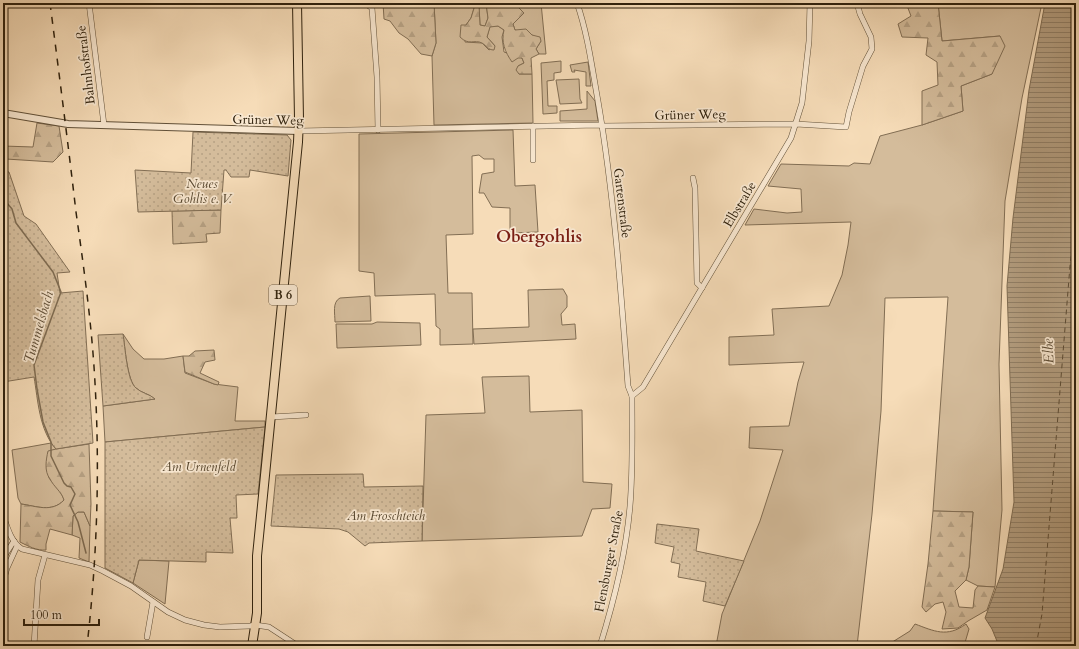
<svg xmlns="http://www.w3.org/2000/svg" width="1079" height="649" viewBox="0 0 1079 649" font-family="Cardo,serif">
<defs>
<pattern id="forest-firs" width="22" height="20" patternUnits="userSpaceOnUse"><rect width="22" height="20" fill="#d4bc9b"/><path d="M5 1l3.5 6h-7zM16 11l3.5 6h-7z" fill="#b6a184"/></pattern>
<pattern id="garden-dots" width="8" height="8" patternUnits="userSpaceOnUse"><rect width="8" height="8" fill="#d4bc9b"/><path d="M2 2h.1M6 6h.1" fill="none" stroke="#b6a184" stroke-width="1.8" stroke-linecap="round"/></pattern>
<pattern id="water-rules" width="6" height="5" patternUnits="userSpaceOnUse"><rect width="6" height="5" fill="#b29c7e"/><path d="M0 2.5h6" fill="none" stroke="#917f66"/></pattern>
</defs>
<rect width="100%" height="100%" fill="#f6dcb8"/>
<filter id="stains"><feTurbulence type="fractalNoise" baseFrequency=".005" numOctaves="4"/><feColorMatrix values="0 0 0 0 .2 0 0 0 0 .09 0 0 0 0 .02 0 0 0 .5 -.17"/></filter>
<radialGradient id="worn" r=".72"><stop offset=".6" stop-color="#630" stop-opacity="0"/><stop offset="1" stop-color="#630" stop-opacity=".3"/></radialGradient>
<g fill="#d4bc9b" stroke="#826e54">
<path d="M434,3H486L488,18L485,26L480,25L479,6L475,5L471,18L466,25L465,42L482,43L489,50L495,46L487,37L490,26H498L504,30L502,37L504,52L522,58L524,63L518,66L519,74H532L533,123L434,125L432,56L436,43Z"/>
<path d="M517,3H541L546,54H539L536,49L541,41L532,35L515,30L513,24L524,13L517,6Z"/>
<path d="M938,3H1042L1022,98L1005,201L999,364L1002,510L995,587L978,586L966,580L969,567L973,512L933,511L948,297L885,298L881,411L872,514L857,646H716L722,614L760,521L783,450L749,448L750,427L789,426L798,382L804,362L729,365V337L774,335L772,309L829,306L842,275L848,245L851,222L745,225L754,209L787,213L802,212L801,189L768,186L781,164L849,166L854,163L870,164L880,136L922,125L963,111L961,86L992,74L1000,36L942,41Z"/>
<path d="M561,61V72L554,73V80L547,81L548,106H557V113L543,114L541,63Z"/>
<path d="M588,62L591,86H586V72L574,70L575,72H572L570,65Z"/>
<path d="M579,79L580,99L582,103L560,104L556,80Z"/>
<path d="M587,91L595,101L598,121H560V111L587,109Z"/>
<path d="M513,130L515,186L535,185L538,232L510,233V208L492,207L484,193H479L482,174L494,172V159H484L479,155L472,156L473,234L446,235L448,293H472L473,344L440,345V329L436,326L435,294L375,296L374,273L359,271V134Z"/>
<path d="M563,289L567,296V307L561,314L562,325L575,324L576,339L474,344L473,329L529,327L528,290Z"/>
<path d="M370,296L371,321L335,322C335,314 332,302 340,298Z"/>
<path d="M377,322L420,323L421,345L337,348L336,324H372Z"/>
<path d="M123,334L133,349L144,359H164L183,356L185,373L214,384L238,387L235,421H265V427L105,442L103,406L155,399C150,394 141,393 136,388C127,381 125,346 123,334Z"/>
<path d="M529,376L530,412L582,410L583,482L612,484L610,508L592,509L582,536L422,541L426,415L485,413L482,377Z"/>
<path d="M51,443L56,449L48,452L49,478L62,494L64,500C52,513 36,506 21,504L18,498L12,450Z"/>
<path d="M78,512H84L90,526L89,562L79,558L80,538L72,535L73,516Z"/>
<path d="M139,560L169,561L165,604L133,583Z"/>
<path d="M915,624C934,631 947,638 966,624L969,629L964,646H886L910,631Z"/>
<path d="M551,643V646H504V644Z"/>
</g>
<g fill="url(#forest-firs)" stroke="#826e54">
<path d="M383,3H434L436,43L432,56L421,54L408,39L399,33L390,21L384,19Z"/>
<path d="M486,3H517V6L524,13L513,24L515,30L526,29L532,35L540,37L541,41L536,49L539,54L531,58L532,74H519L516,70L518,66L524,63L522,58H518L512,62C505,52 501,42 504,30L498,26L490,27L487,37L495,46L494,50C488,50 487,46 482,43C474,39 469,46 460,37L461,25H466L471,18L475,5H479L480,25L485,26L488,18Z"/>
<path d="M906,3H938L942,41L1000,36L1005,46L992,74L961,86L963,111L922,125V91L938,85L937,62L926,55L928,38L902,37L898,24L911,16Z"/>
<path d="M37,123L59,126L63,152L53,162L6,159L3,166V146L33,147Z"/>
<path d="M221,210L220,233L206,234L207,242L173,244L172,211Z"/>
<path d="M214,350L215,360L205,362L200,373L219,382L218,385L214,384L185,372L183,356H189L195,351Z"/>
<path d="M89,444L91,504L90,526L84,512H78L73,516L72,535L50,529L46,544V550C37,551 28,546 20,542L21,504C36,506 52,513 64,500C61,491 54,487 50,479C44,471 46,460 48,451L56,449Z"/>
<path d="M933,511L973,512L969,567L966,580L955,591L959,607L973,608L975,590L978,586L995,587L987,610L968,621L958,628L942,629L946,612L943,602L935,604L926,612L922,607L928,564Z"/>
</g>
<g fill="url(#garden-dots)" stroke="#826e54">
<path d="M193,132L287,135L291,140L288,176L250,170L249,177H231L226,170H224L221,210L138,212L135,170L191,173Z"/>
<path d="M3,171L9,172L24,216L36,224L70,272L57,273L60,293L83,291L93,443L56,449C39,430 38,400 34,377L3,382Z"/>
<path d="M123,334C125,346 127,381 136,388C141,393 150,394 155,399L103,406L98,335Z"/>
<path d="M265,427L258,494L236,495L237,518H230L233,553L206,552V562L139,560L133,583L105,568V442Z"/>
<path d="M363,474L364,487L423,486L422,541L369,543L365,546L348,532L339,529L271,526L276,475Z"/>
<path d="M657,524L699,529L696,551L744,561L725,606L703,601L706,582L678,577L680,564L671,562L674,547L655,543Z"/>
</g>
<path fill="url(#water-rules)" stroke="#7e6b51" d="M1045,3H1076V646H999L992,629L985,618L1003,569L1014,502L1007,286L1013,218L1029,90Z"/>
<g fill="none" stroke-linecap="round" stroke-linejoin="round">
<path stroke="#7e6b51" stroke-width="1.5" d="M3,181L7,194V203L12,209L16,223L53,272L61,292L34,365L37,389L43,422L51,442V456L64,483L67,486L71,487L75,494L70,505L78,522L86,553"/>
<path stroke="#5d4c35" stroke-width="1" stroke-dasharray="5 4" stroke-linecap="butt" d="M1036,646L1042,614L1070,266L1076,220"/>
<defs>
<g id="minor">
<path d="M89,3L104,125"/>
<path d="M365,3L372,8L377,77L378,130"/>
<path d="M577,3C588,35 592,68 598,101C614,195 621,290 628,386L632,396C632,433 633,470 630,506C626,554 614,601 600,646"/>
<path d="M533,126V160"/>
<path d="M299,131L599,125L602,126L796,124L846,127L849,112L863,66L872,49L871,37L860,14L857,3"/>
<path d="M693,178L695,188L697,283L702,288"/>
<path d="M632,396L643,387L791,138L802,103L809,41L810,3"/>
<path d="M271,417L306,415"/>
<path d="M3,515C7,527 11,542 22,549L90,565L103,571L131,586L168,612L185,620L204,625L220,627L250,626L255,625L269,627L298,646"/>
<path d="M3,558L14,541"/>
<path d="M3,582L7,568L17,546"/>
<path d="M147,637L153,602"/>
<path d="M34,646L38,580L45,555"/>
</g>
<path id="tertiary" d="M3,113L68,124L299,131"/>
<path id="primary" d="M252,646L257,613V556L298,142L299,119L297,3"/>
</defs>
<use href="#minor" stroke="#615038" stroke-width="6"/>
<use href="#tertiary" stroke="#615038" stroke-width="8"/>
<use href="#primary" stroke="#2f210d" stroke-width="10"/>
<use href="#minor" stroke="#f9e8d1" stroke-width="5"/>
<use href="#tertiary" stroke="#f9e8d1" stroke-width="6"/>
<use href="#primary" stroke="#f6dcb8" stroke-width="8"/>
<path stroke="#2f210d" stroke-width="1.5" stroke-dasharray="7 7" stroke-linecap="butt" d="M50,3C59,73 68,143 76,212C84,269 92,326 95,383C100,471 97,559 87,646"/>
</g>
<g text-anchor="middle" stroke-width="3.5" stroke-linejoin="round" paint-order="stroke">
<rect fill="#f9e8d1" stroke="#6c5d48" stroke-width="1" x="269" y="285" width="28" height="20" rx="3"/>
<g font-size="12" font-weight="bold" fill="#2f210d">
<text x="283" y="299">B 6</text>
</g>
<g font-size="13" fill="#2f210d" stroke="#f9e8d1">
<text transform="translate(85 65) rotate(-97)" y="5">Bahnhofstraße</text>
<text transform="translate(690 114) rotate(-1)" y="5">Grüner Weg</text>
<text transform="translate(268 119) rotate(1)" y="5">Grüner Weg</text>
<text transform="translate(623 203) rotate(83)" y="5">Gartenstraße</text>
<text transform="translate(739 204) rotate(-59)" y="5">Elbstraße</text>
<text transform="translate(608 561) rotate(-79)" y="5">Flensburger Straße</text>
</g>
<g font-size="13" font-style="italic" fill="#584830" stroke="#f9e8d1">
<text x="202" y="188">Neues<tspan x="202" dy="15">Gohlis e. V.</tspan></text>
<text x="199" y="471">Am Urnenfeld</text>
<text x="386" y="520">Am Froschteich</text>
</g>
<g font-size="14" font-style="italic" fill="#5d4c35" stroke="#f9e8d1">
<text transform="translate(38 327) rotate(-74)" y="5">Tummelsbach</text>
<text transform="translate(1048 351) rotate(-92)" y="5">Elbe</text>
</g>
<g font-size="17" font-weight="bold" fill="#7a1f14" stroke="#f9e8d1">
<text x="539" y="242">Obergohlis</text>
</g>
</g>
<rect width="1079" height="649" fill="none" stroke="#f6dcb8" stroke-width="16"/>
<rect x="4" y="4" width="1071" height="641" fill="none" stroke="#2f210d" stroke-width="2"/>
<rect x="8" y="8" width="1063" height="633" fill="none" stroke="#2f210d"/>
<path d="M24 619v6h75v-6" fill="none" stroke="#2f210d" stroke-width="2"/>
<text x="30" y="619" font-size="12" fill="#2f210d" stroke="#f9e8d1" stroke-width="3" paint-order="stroke">100 m</text>
<rect width="100%" height="100%" filter="url(#stains)"/>
<rect width="100%" height="100%" fill="url(#worn)"/>
</svg>
